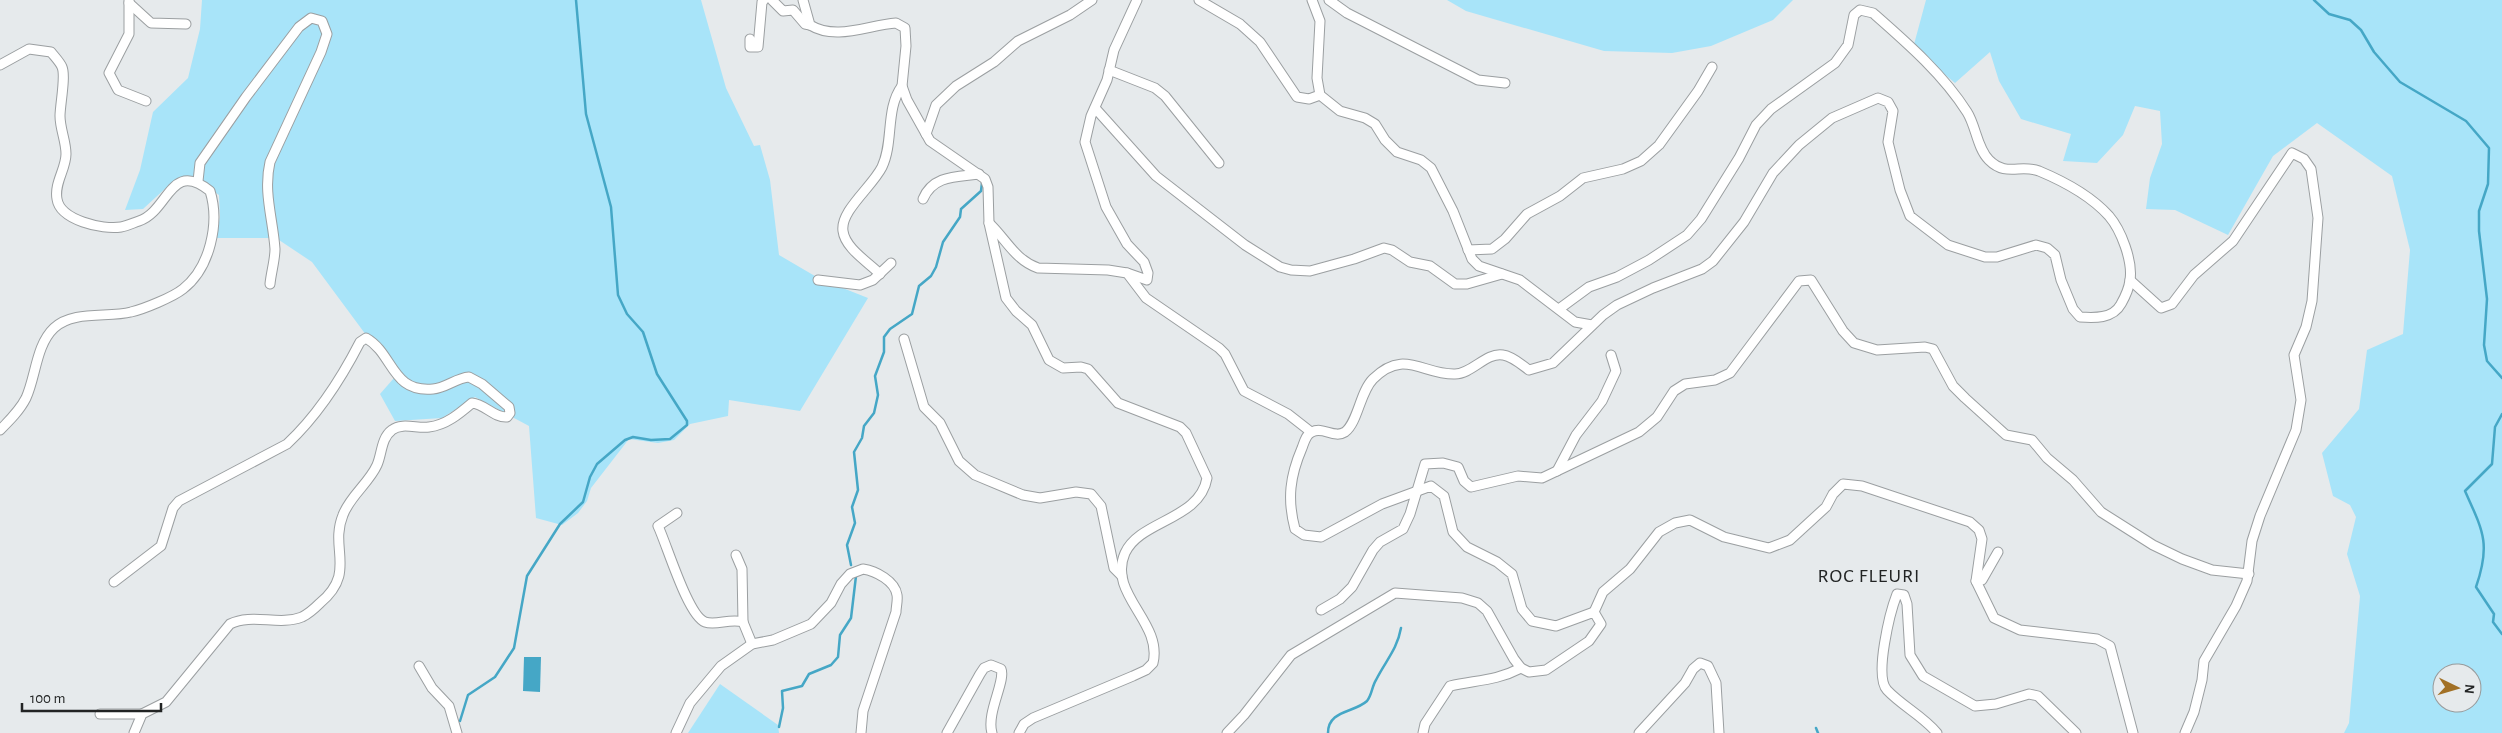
<svg xmlns="http://www.w3.org/2000/svg" width="2502" height="733" viewBox="0 0 2502 733" font-family="'Alegreya Sans',sans-serif">
<rect width="100%" height="100%" fill="#e6eaec"/>
<g fill="#a8e4f9" fill-rule="evenodd">
<path d="M202,0H701L726,88L754,146L760,145L770,180L779,255L820,279L868,298L800,411L729,400L728,416L690,424L674,440L658,443L629,439L591,488L587,501L578,513L562,525L536,518L529,426L475,397L442,418L395,421L380,394L394,378L369,339L312,262L276,238H216L220,217L219,195L198,181L168,186L143,209L125,210L140,170L153,112L188,78L200,29Z"/>
<path d="M1447,0H1793L1773,20L1711,46L1672,53L1604,51L1466,11Z"/>
<path d="M1926,0H2502V733H2344L2349,723L2360,596L2347,554L2356,517L2350,505L2333,496L2322,453L2359,409L2367,350L2403,334L2410,250L2392,176L2317,123L2273,156L2228,235L2175,210L2146,209L2150,178L2162,144L2160,111L2135,106L2123,135L2097,163L2063,161L2071,134L2021,119L1999,81L1990,52L1955,83L1913,48ZM2442,673H2472V703H2442Z"/>
<path d="M720,684L778,725L779,733H688Z"/>
</g>
<path fill="#45a7c6" d="M524,657H541L540,692L523,691Z"/>
<g fill="none" stroke-linecap="round" stroke-linejoin="round">
<g stroke="#45a7c6" stroke-width="2.5">
<path d="M2314,0L2329,14L2350,20L2361,30L2374,52L2400,82L2466,121L2489,148L2488,184L2479,211V231L2487,299L2484,345L2487,361L2502,378"/>
<path d="M2502,414L2495,427L2492,464L2465,491C2483,531 2491,544 2476,587L2494,614L2493,622L2502,634"/>
<path d="M851,565L847,545L855,523L852,507L858,490L854,452L862,438L864,426L874,413L878,395L875,376L884,352V337L890,329L912,314L919,286L931,276L936,267L943,242L960,217L961,209L981,191L982,183"/>
<path d="M460,721L468,695L495,677L514,648L527,576L560,524L583,502L590,477L597,464L625,440L633,437L651,440L670,439L687,425V421L657,374L643,332L627,314L618,295L611,207L586,114L576,0"/>
<path d="M779,727L783,708L782,691L802,686L809,674L831,665L838,657L840,635L851,618L856,576"/>
<path d="M1816,728L1818,733"/>
<path d="M1328,733C1328,710 1354,713 1367,701C1372,695 1372,686 1376,680C1386,660 1397,650 1401,628"/>
</g>
<defs>
<g id="street">
<path d="M129,0V34L109,73L118,90L146,101"/>
<path d="M772,0L783,11L793,10L805,24L810,25"/>
<path d="M803,0L810,25C836,41 868,25 896,23L905,28L906,46L902,86L907,100L930,141L985,179L988,187L989,223L1006,298L1016,311L1032,325L1049,360L1063,368L1081,367L1088,369L1118,403L1180,427L1186,433L1207,478C1200,520 1140,520 1125,553C1107,594 1163,622 1153,663L1146,670L1133,676L1033,718L1024,724L1019,733"/>
<path d="M1199,0L1240,24L1260,42L1297,97L1309,99L1320,95"/>
<path d="M1312,0L1320,21L1317,78L1320,95L1340,111L1365,118L1375,124L1385,140L1397,152L1421,160L1431,168L1453,211L1472,259L1479,266L1520,280L1575,322L1592,325"/>
<path d="M1329,0L1347,13L1478,80L1505,83"/>
<path d="M129,3L151,23L186,24"/>
<path d="M750,39V47H758L762,2L764,0"/>
<path d="M0,65L29,49L51,52C54,56 60,62 62,67C66,76 60,105 60,116C60,129 66,141 66,154C66,169 54,183 57,199C60,220 102,230 121,227C127,226 133,223 139,221C169,211 170,159 210,191C220,223 210,268 183,289C173,297 144,309 131,312C108,318 73,310 54,328C36,345 36,376 26,398C20,410 10,420 0,430"/>
<path d="M1109,70L1155,88L1165,96L1219,163"/>
<path d="M1095,108L1156,176L1245,245L1280,267L1291,270L1310,271L1354,259L1384,248L1392,250L1410,262L1430,266L1455,284H1467L1502,274"/>
<path d="M926,134L936,105L956,86L994,62L1018,41L1070,15L1092,0"/>
<path d="M198,181L200,163L246,97L299,27L311,18L322,21L327,34L321,52L270,162C263,192 273,219 275,249C275,260 271,273 270,284"/>
<path d="M923,199C933,175 957,177 979,174"/>
<path d="M989,223C1006,239 1015,260 1038,268L1108,270L1127,273L1146,298L1219,348L1225,354L1244,391L1288,414L1311,432"/>
<path d="M1468,250L1492,249L1505,239L1527,214L1560,196L1583,178L1623,169L1641,161L1659,145L1698,91L1712,67"/>
<path d="M1127,273L1147,280L1148,273L1144,262L1127,244L1106,207L1085,142L1091,116L1107,80L1114,50L1137,0"/>
<path d="M880,274C868,262 845,248 843,231C840,211 872,187 882,167C894,142 885,109 902,86"/>
<path d="M818,280L860,285L873,280L891,263"/>
<path d="M2130,280L2161,308L2172,304L2194,275L2233,241L2292,153L2304,159L2311,169L2318,218L2312,301L2306,327L2294,355L2301,400L2296,430L2260,516L2252,541L2247,581L2236,606L2204,661L2202,680L2194,712L2185,733"/>
<path d="M904,339L924,407L940,423L959,461L975,475L1023,495L1040,498L1076,492L1091,494L1101,506L1114,568L1122,576"/>
<path d="M1557,471L1576,435L1602,401L1616,371L1611,355"/>
<path d="M677,513L658,526C667,545 688,616 705,622C716,626 730,618 743,622L752,644"/>
<path d="M736,555L742,569L743,622"/>
<path d="M1976,581L1982,580L1998,552"/>
<path d="M114,582L161,546L173,508L179,501L287,444C317,416 341,379 360,342L366,338C394,354 391,393 433,389C446,388 456,378 469,377L482,384L509,407L510,413L507,417C494,418 485,404 472,403C459,414 446,425 429,427C418,429 402,422 392,430C381,438 382,454 377,465C369,483 350,496 343,515C329,549 357,572 320,603C315,608 308,614 302,617C279,626 252,613 230,624L166,702L142,714L134,733"/>
<path d="M1321,610L1340,599L1352,587L1373,550L1380,542L1403,529L1410,514L1425,464L1443,463L1458,467L1464,481L1471,487L1518,476L1542,478L1639,432L1657,417L1674,391L1685,384L1715,380L1730,373L1799,281L1811,280L1843,331L1854,343L1877,350L1925,347L1933,349L1953,386L1965,398L2006,435L2032,440L2047,458L2073,480L2101,512L2153,545L2182,559L2212,570L2249,574"/>
<path d="M1594,612L1603,592L1630,569L1659,532L1675,523L1690,520L1724,537L1769,548L1790,540L1826,507L1833,494L1843,484L1862,486L1970,522L1979,530L1982,539L1976,581L1994,618L2020,630L2097,639L2110,646L2133,733"/>
<path d="M419,666L432,688L449,706L457,733"/>
<path d="M100,714H142"/>
<path d="M676,733L690,703L721,666L752,644L773,640L811,624L831,603L841,584L850,574L863,569C876,571 895,581 897,595C898,600 896,607 896,612L863,711L861,733"/>
<path d="M947,733L980,674L984,668L991,665L1001,669C1006,681 986,713 992,733"/>
<path d="M1227,733L1244,715L1291,655L1395,593L1462,598L1478,603L1487,611L1514,659L1521,668L1529,672L1546,670L1589,641L1601,624L1594,612L1556,626L1532,621L1522,609L1512,574L1497,562L1467,547L1453,532L1444,496L1431,486L1382,504L1321,537L1304,535L1295,529C1287,499 1290,476 1302,448C1304,443 1306,434 1312,432C1323,426 1334,439 1345,432C1358,422 1360,392 1373,379C1404,348 1423,375 1455,374C1472,374 1486,352 1503,355C1512,356 1522,365 1529,370L1553,363L1603,315L1617,305L1653,288L1702,269L1713,261L1744,222L1773,173L1799,145L1832,118L1878,98L1888,102L1893,111L1888,142L1900,190L1910,216L1948,245L1985,257H1997L2036,245L2047,248L2055,255L2061,280L2073,309L2080,317C2094,318 2113,319 2121,304C2125,297 2129,288 2130,280C2133,261 2121,230 2109,216C2091,196 2063,181 2039,171C2020,164 2006,177 1989,160C1977,148 1976,126 1967,112C1943,74 1906,42 1873,13L1860,10L1854,15L1848,45L1835,63L1771,109L1756,125L1739,158L1701,219L1687,235L1649,260L1617,277L1589,287L1559,309"/>
<path d="M1423,733L1425,724L1450,686C1476,680 1496,681 1521,668"/>
<path d="M1639,733L1685,683L1693,669L1700,663L1708,666L1716,683L1719,733"/>
<path d="M1937,733C1923,716 1902,706 1887,690C1874,676 1890,612 1897,594L1904,595L1907,604L1910,655L1923,676L1975,706L1996,704L2029,694L2038,696L2076,733"/>
</g>
</defs>
<use href="#street" stroke="#9b9fa1" stroke-width="11"/>
<use href="#street" stroke="#fff" stroke-width="9"/>
</g>
<g text-anchor="middle" stroke-width="5" stroke-linejoin="round" paint-order="stroke">
<g font-size="20" letter-spacing="1" fill="#222424" stroke="#e6eaec">
<text x="1869" y="582">ROC FLEURI</text>
</g>
</g>
<g transform="translate(2457 688) rotate(95)"><circle r="24" fill="#e6eaec" stroke="#989b9c"/>
<path d="M0-4L9 19L0 12L-9 19Z" fill="#a27126"/>
<text y="-8" font-size="14" font-weight="bold" text-anchor="middle" fill="#222424">N</text>
</g>
<path d="M22 703v8h139v-8" fill="none" stroke="#222424" stroke-width="2.5"/>
<text x="30" y="703" font-size="15" fill="#222424" stroke="#e6eaec" stroke-width="4" paint-order="stroke">100 m</text>
</svg>
